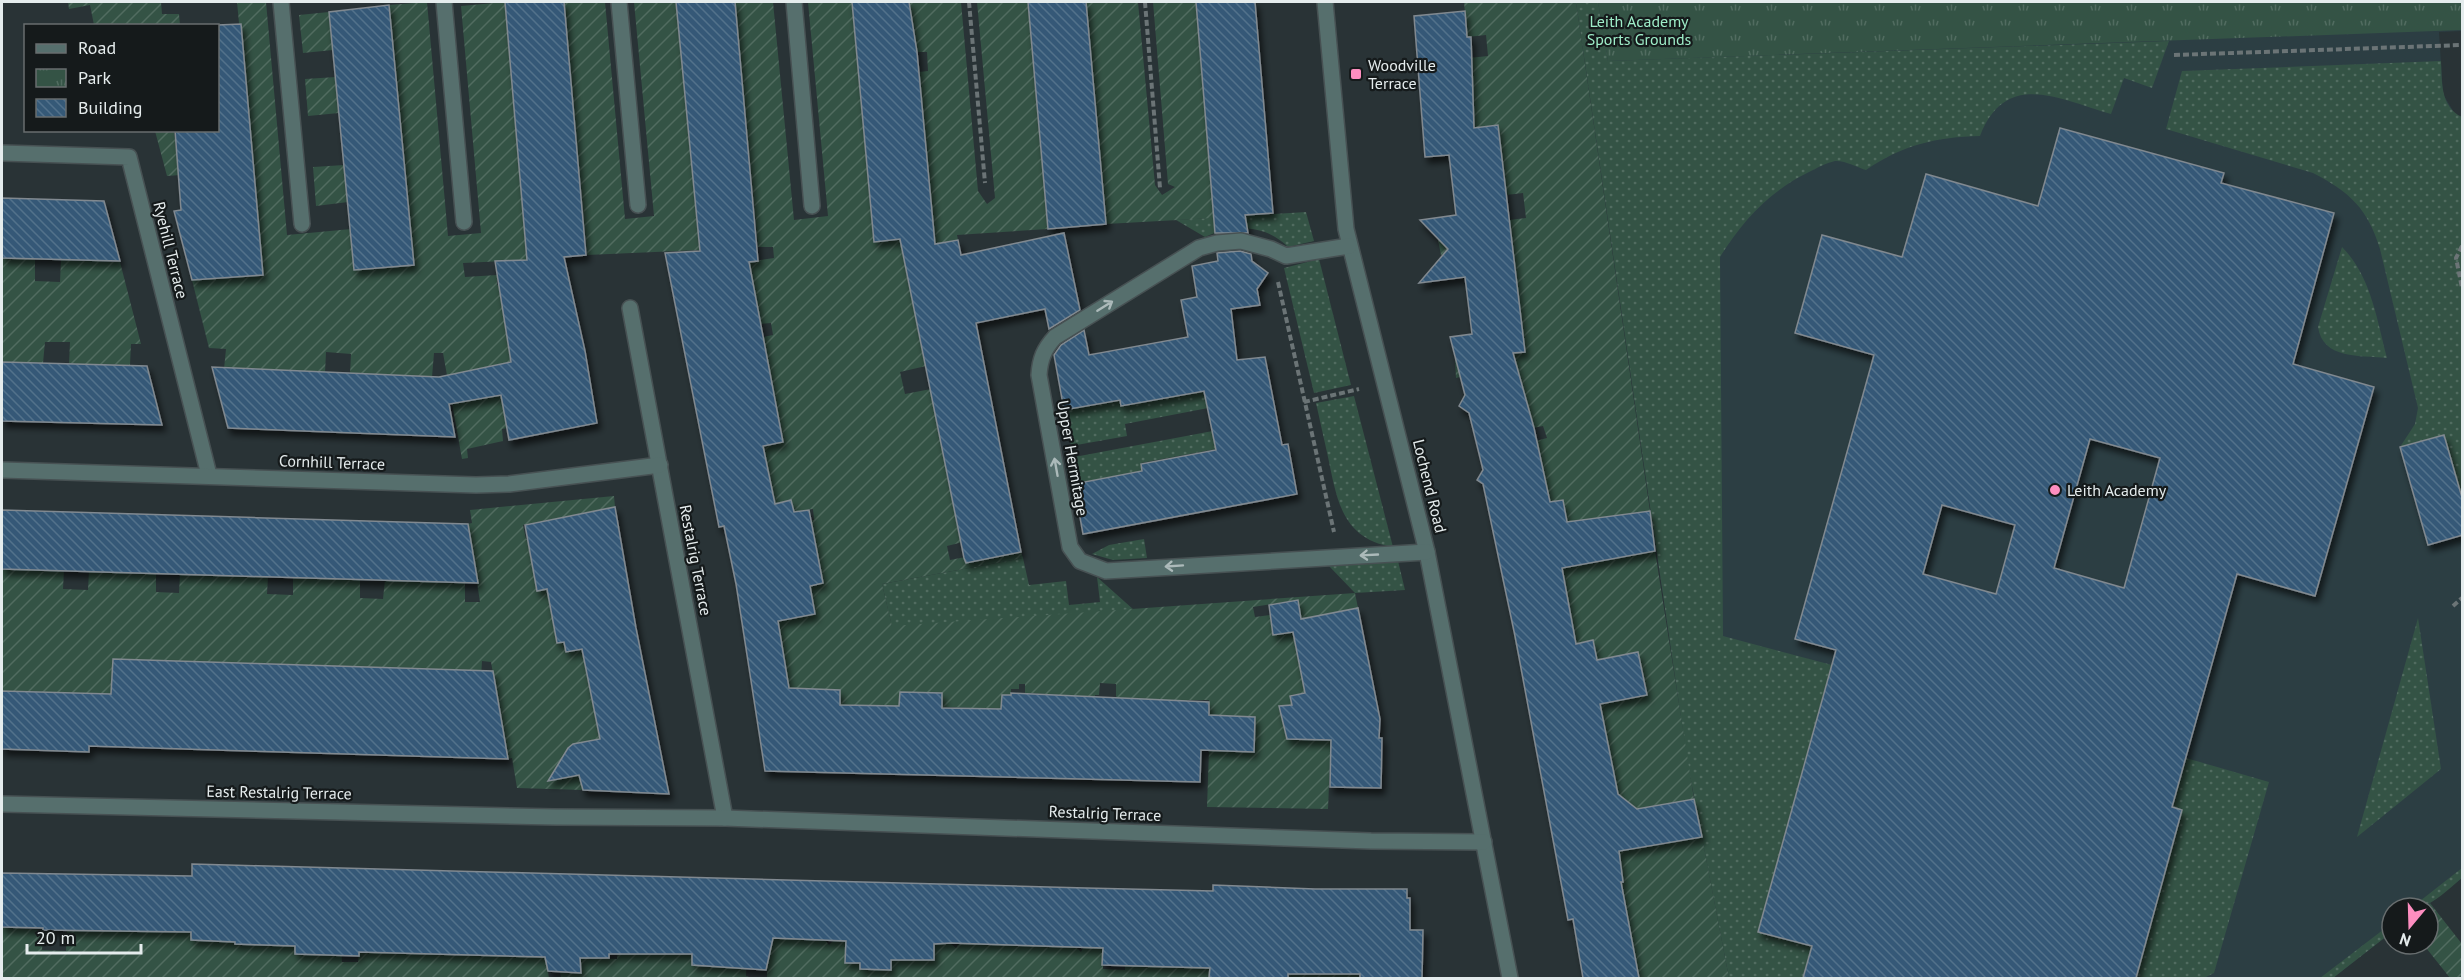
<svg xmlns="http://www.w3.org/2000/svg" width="2464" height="980" viewBox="0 0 2464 980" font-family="'PT Sans',sans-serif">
<defs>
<pattern id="grass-dots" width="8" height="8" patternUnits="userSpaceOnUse" patternTransform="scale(1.5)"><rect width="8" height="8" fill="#345345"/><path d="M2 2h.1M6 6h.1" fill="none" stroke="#516c60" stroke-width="1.8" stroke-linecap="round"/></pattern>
<pattern id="park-tufts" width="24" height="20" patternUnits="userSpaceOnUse" patternTransform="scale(1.5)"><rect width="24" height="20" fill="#345345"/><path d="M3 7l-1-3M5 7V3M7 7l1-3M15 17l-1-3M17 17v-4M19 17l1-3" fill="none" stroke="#516c60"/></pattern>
<pattern id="garden-furrows" width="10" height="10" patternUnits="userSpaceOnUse" patternTransform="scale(1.5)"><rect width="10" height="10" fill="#345345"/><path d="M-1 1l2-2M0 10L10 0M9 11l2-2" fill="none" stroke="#516c60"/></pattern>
<pattern id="building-back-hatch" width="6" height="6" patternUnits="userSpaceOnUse" patternTransform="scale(1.5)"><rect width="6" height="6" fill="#355977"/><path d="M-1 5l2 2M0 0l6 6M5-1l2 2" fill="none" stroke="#52718b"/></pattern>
<filter id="shadow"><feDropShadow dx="3.5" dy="6" stdDeviation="3" flood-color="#0009"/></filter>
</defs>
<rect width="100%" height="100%" fill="#293336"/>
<path fill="#2c3e43" d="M1576,2H2462V31L2439,32L2443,94L2455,114L2462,117V878L2424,908H2392V932L2333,978H1729L1688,765Z"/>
<g fill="url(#grass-dots)">
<path d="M1576,2H1598L1608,61L2169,41L2152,88L2124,78L2111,114C2059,99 2006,69 1980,136C1937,137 1902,145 1866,170C1857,167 1844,160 1835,161C1826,163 1817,168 1809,172C1770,191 1743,220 1720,257L1723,636L1832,665L1758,931L1812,946L1803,978H1729L1688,765Z"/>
<path d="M2441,61C2442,81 2440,107 2462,117V501L2444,435L2400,447L2415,424L2418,408L2380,249C2368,209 2350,192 2313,173L2166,129L2182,71Z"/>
<path d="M1306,212L1314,241L1288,247C1265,224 1233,224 1205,237L1176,220Z"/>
<path d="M2342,247C2371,276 2377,320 2387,358C2360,355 2323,360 2318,327Z"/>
<path d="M1319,259L1351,385L1314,393L1284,268Z"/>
<path d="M1225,387L1229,404L1125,424L1127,436L1071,446L1064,410L1120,400L1122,406Z"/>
<path d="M1354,396L1393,547C1342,539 1337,500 1328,457C1324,439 1320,421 1316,403Z"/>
<path d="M1234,427L1238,445L1141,463L1142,471L1074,484L1069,458Z"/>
<path d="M1144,539L1147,558L1113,560L1092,554L1109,545Z"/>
<path d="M1023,558L1029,585L1066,581L1069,605L1100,602L1097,577L1134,610L892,627L882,584Z"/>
<path d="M1398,561L1405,590L1355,593L1328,565Z"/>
<path d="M2418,618L2441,769L2357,837Z"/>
<path d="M2186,758L2269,782L2214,973L2204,978H2142L2136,976L2182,810L2172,807Z"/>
<path d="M2462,868V878C2447,890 2431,908 2411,908Z"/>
<path d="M2392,923V932L2333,978H2320Z"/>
</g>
<path fill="url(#park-tufts)" d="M1598,2H2462V30L1608,61Z"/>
<g fill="url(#garden-furrows)">
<path d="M68,2H161L162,14H179L180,25H94L90,5L69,9Z"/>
<path d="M237,2H266L287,235L351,229L354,270L413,265L389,5L427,2L448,236L481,233L461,6L505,2L528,260L463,263L465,277L497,275V285L509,284L516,320L505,322L527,424L502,429L503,441L467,449L468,458L462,459L443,353H434L432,377L350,374L351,354L326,352L325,373L224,369L226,349L209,348L192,280L263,275Z"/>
<path d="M564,2H605L625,219L654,216L634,2H676L700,250L587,255Z"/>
<path d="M735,2H773L794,220L828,216L808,2H852L875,242L933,236L919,72L928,71L927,52H917L909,2H961L978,191L987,204L995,198L977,2H1028L1048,229L957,235L958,240L903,250L926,366L900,372L905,394L931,389L963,542L947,546L950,560L965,557L967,563L1021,552L1023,558L882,584L892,626L1355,593L1358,608L1301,619L1298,600L1253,607L1255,617L1270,615L1273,635L1294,632L1305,693L1291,695L1292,705L1280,706L1331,740L1328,809L1207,807L1209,750L1255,717L1210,716L1209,700H1187L1186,717L1116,698V684L1100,683L1099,695H1095V713L1046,711V694L1025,693V684H1019V689H1011V695H1002L1001,709L942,707V693L900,692L899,707L840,705V690L799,689L782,703L788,684L780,635L751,636L745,628L815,614L811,593L804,587L823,583L817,552L798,555L778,523L814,520L813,509L794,512L791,500L775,504L763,446L783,442L763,337L773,335L771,323L760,324L728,265L774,258L773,247H758Z"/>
<path d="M1086,2H1138L1155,185L1162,195L1175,187L1168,184L1153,2H1196L1214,218L1106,224Z"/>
<path d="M1464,2H1576L1650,511L1570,537L1562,500L1489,514L1488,507L1538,470L1542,464L1540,456L1534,453L1532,442L1547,438L1543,426L1528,429L1516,379L1464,392L1460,377L1456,378L1455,360L1525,352L1513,247L1441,255L1438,240L1510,232L1509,220L1526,218L1523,193L1506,195L1426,134L1425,129L1474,123L1469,58L1488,56L1486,35L1467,37Z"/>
<path d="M329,12L333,50L303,53L299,15Z"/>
<path d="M336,77L339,113L308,116L305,79Z"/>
<path d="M155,131H174L176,150L191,149L194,174L167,176Z"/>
<path d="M344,165L348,202L316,206L313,167Z"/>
<path d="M2,258L35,259V281L60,282L61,260L120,262L141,344H131L130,365L69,364L70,342H45L43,363L2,362Z"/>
<path d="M614,496L615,507L523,525L526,539L552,534L535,579L537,590L570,585L555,631L557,643L564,642L567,652L582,649L603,755L573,744L562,758L564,778L579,775L583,790L517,788L512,758L508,759L491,662L482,661L480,695L435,694L436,669L397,668L395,692L358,667L256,663L255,688L113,659L111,694L2,691V569L64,570L63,589L88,590L89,571L156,573V592L179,593L180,574L268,577L267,594L293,595V577L360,580V598L383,599L385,580L465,583V602H480L468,524L472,523L470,510Z"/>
<path d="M1655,551L1694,799L1606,814L1539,705L1647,694L1638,652L1597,660L1593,640L1518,655L1514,636L1569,626L1563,595L1567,594L1565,581L1559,575L1504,586L1502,578Z"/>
<path d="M1702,837L1729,978H1639L1620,882H1623L1621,869L1569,860Z"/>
<path d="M2430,903L2462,944V978H2450L2423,944H2428V908H2424Z"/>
<path d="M191,921V940H206L235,922V944H341L342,962H358L359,952L509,956L510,934L542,935L549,978H2V927L43,930L42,950L66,951L67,930Z"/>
<path d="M618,933L693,936L692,965L704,966L747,952L746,976L752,978H561L557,955L579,935L595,936V958L617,959Z"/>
<path d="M768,938L825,940L829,945L833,941H846L845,962L860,963L861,969L891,970L892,943L951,944L956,948L959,943L1076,947L1081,952L1084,946L1103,947V969L1125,970V964L1200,968L1211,950L1210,978H767Z"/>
<path d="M1290,958L1341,960L1340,974H1360V978H1288Z"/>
</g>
<g fill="url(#building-back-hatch)" stroke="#818990" stroke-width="1.5" fill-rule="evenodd" filter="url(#shadow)">
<path d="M505,2H564L586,255L564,257L585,351L597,423L509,440L501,395L449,404L455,437L228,428L212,367L439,377L511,362L495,261L527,260Z"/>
<path d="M676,2H735L758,261L749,262L783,442L763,446L775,504L791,500L794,512L809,510L823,583L810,586L815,614L778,621L789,688L840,690V705L899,706L900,692L942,693V708L1001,709L1002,695H1011V693L1209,702V715L1255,717L1254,752L1201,750L1200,782L765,771L736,584L724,526L719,527L665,253L700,251Z"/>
<path d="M852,2H909L917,52L935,244L958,240L961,255L1064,233L1080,310L1049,329L1045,309L976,323L1021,552L966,563L964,558L900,239L874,242Z"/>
<path d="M1028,2H1086L1106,224L1048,229Z"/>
<path d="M1196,2H1255L1273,213L1245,215L1248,233H1215Z"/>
<path d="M389,5L414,265L354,270L329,12Z"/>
<path d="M1465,11L1467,37H1471L1474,128L1498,125L1525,352L1513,353L1534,428L1550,502L1563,500L1567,522L1650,511L1655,551L1562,568L1576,644L1593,640L1597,660L1638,652L1647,695L1600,704L1618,794L1637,809L1694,799L1702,837L1619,851L1623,882H1621L1639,978H1583L1573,919L1568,920L1515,636L1483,484L1477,480L1483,470L1469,413L1459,406L1465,395L1450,337L1472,334L1465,277L1419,283L1448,249L1420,220L1456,215L1449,155L1425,157L1414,16Z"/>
<path d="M241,24L263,275L192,280L174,211L181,210L175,130H218V25Z"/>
<path d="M2060,128L2224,173L2221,183L2334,213L2293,364L2374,387L2315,596L2237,574L2172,807L2182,810L2136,978H1803L1812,946L1758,932L1836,650L1795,639L1874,355L1795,333L1822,235L1902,257L1926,174L2038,206ZM2090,439L2160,458L2124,588L2054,568ZM1942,505L2015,525L1996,594L1923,574Z"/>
<path d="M2,198L104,201L120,261L2,258Z"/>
<path d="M1240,251L1251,254L1252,261L1268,273L1257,289L1260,305L1231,309L1237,360L1265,357L1282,445L1288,444L1297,494L1083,534L1074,484L1142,471L1141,464L1216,450L1204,391L1121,406L1120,400L1064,410L1054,355L1061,345L1084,330L1089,355L1188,337L1181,300L1197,297L1192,266L1218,261L1217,253Z"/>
<path d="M2,362L147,366L162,425L2,421Z"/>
<path d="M2444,435L2463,501V535L2428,545L2400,447Z"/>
<path d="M615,507L636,628L669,794L583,790L579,775L548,781L568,748L573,744L600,739L582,649L566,652L564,642L557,643L547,589L537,591L525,525Z"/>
<path d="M2,510L468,524L478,583L2,569Z"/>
<path d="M1298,600L1301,619L1358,608L1380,719L1379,738H1382L1381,788L1330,787L1331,740L1287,739L1279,706L1292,705L1290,696L1305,693L1293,632L1273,635L1269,605Z"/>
<path d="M113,659L493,671L508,759L89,746V752L2,749V691L111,694Z"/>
<path d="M192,864L1086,888L1213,891V885L1315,889H1407V898H1410V930H1423L1422,978H1360V974H1288V978H1209L1210,968L1102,965L1103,948L951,943L934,944V960H891V970L860,969V963H845L846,941L773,938L766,970L692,965V954H609V958H580L581,973L548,971L545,957L359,952V956L295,954V946L235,944V942L191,940V932L43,930V928L2,927V873L192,876Z"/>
</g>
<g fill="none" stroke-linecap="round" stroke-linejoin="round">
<defs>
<g id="minor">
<path d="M281,2L302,224"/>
<path d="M444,2L464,222"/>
<path d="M619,2L638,205"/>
<path d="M794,2L812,206"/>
<path d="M1325,2L1346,229L1427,552L1510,978"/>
<path d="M2,153L129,157L209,475"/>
<path d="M1349,246L1286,256L1271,249L1241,241L1217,243L1199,248L1055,337C1044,349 1040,359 1039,375L1070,547L1080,561L1106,571L1427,552"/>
<path d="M630,308L725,818"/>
<path d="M2,470L476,485L509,484L660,465"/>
<path d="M2,804L555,817L725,818L1371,841L1484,842"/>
</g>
</defs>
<use href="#minor" stroke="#475153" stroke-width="18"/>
<g stroke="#6b7476" stroke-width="4" stroke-dasharray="6 3" stroke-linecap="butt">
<path d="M969,2L985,183"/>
<path d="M1145,2L1160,188"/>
<path d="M2174,55L2462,45"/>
<path d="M2462,246L2456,258L2462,288"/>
<path d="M1278,282L1334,532"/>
<path d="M1304,402L1359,389"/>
<path d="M2453,606L2462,598"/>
</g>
<use href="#minor" stroke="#566f6d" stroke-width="15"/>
</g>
<defs><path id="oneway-shaft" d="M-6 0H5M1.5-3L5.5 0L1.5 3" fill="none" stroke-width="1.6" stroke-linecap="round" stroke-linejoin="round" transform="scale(1.5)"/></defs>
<g stroke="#acbaba">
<use href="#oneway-shaft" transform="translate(1105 306) rotate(-32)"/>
<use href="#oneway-shaft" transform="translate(1056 467) rotate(-100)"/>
<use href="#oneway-shaft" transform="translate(1369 555) rotate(177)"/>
<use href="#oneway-shaft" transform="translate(1174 566) rotate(176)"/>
</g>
<g fill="#fd8ec0" stroke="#151a1b" stroke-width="2">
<rect x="1350" y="68" width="12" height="12" rx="3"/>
<circle cx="2055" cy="490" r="6"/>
</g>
<g text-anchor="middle" stroke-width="4.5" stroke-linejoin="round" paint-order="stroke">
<g font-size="16" fill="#9eedc8" stroke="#151a1b">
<text x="1639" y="27">Leith Academy<tspan x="1639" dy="18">Sports Grounds</tspan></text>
</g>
<g font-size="16" fill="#e5eced" stroke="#151a1b" text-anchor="start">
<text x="1368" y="71">Woodville<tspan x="1368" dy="18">Terrace</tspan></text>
<text x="2067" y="496">Leith Academy</text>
</g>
<g font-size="16" fill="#e5eced" stroke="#151a1b">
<text transform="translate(171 250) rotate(76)" y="6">Ryehill Terrace</text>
<text transform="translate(1073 458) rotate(80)" y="6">Upper Hermitage</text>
<text transform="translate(332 462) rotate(2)" y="6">Cornhill Terrace</text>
<text transform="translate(1430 486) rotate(76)" y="6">Lochend Road</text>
<text transform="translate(696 560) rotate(79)" y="6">Restalrig Terrace</text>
<text transform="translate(279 792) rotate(1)" y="6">East Restalrig Terrace</text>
<text transform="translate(1105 813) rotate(2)" y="6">Restalrig Terrace</text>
</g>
</g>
<rect width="2464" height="980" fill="none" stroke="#e5eced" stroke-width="6"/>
<rect x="24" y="24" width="195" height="108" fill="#151a1b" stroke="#686e6f" stroke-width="1.5"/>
<rect x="36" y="44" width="30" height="9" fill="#566f6d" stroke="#686e6f" stroke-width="1.5"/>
<text x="78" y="54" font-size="18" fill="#e5eced">Road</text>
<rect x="36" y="69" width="30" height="18" fill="url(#park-tufts)" stroke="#686e6f" stroke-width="1.5"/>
<text x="78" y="84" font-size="18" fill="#e5eced">Park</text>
<rect x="36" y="99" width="30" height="18" fill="url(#building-back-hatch)" stroke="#686e6f" stroke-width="1.5"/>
<text x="78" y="114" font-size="18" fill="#e5eced">Building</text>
<g transform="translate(2410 926) rotate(199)"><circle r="28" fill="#151a1b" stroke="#686e6f" stroke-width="1.5"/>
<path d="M0-4.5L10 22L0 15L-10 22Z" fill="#fd8ec0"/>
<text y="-9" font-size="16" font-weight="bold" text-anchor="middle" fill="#e5eced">N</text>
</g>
<path d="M27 944v9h114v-9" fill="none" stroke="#e5eced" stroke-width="3"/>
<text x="36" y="944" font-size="18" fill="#e5eced" stroke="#151a1b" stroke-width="4.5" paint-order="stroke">20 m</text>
</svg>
